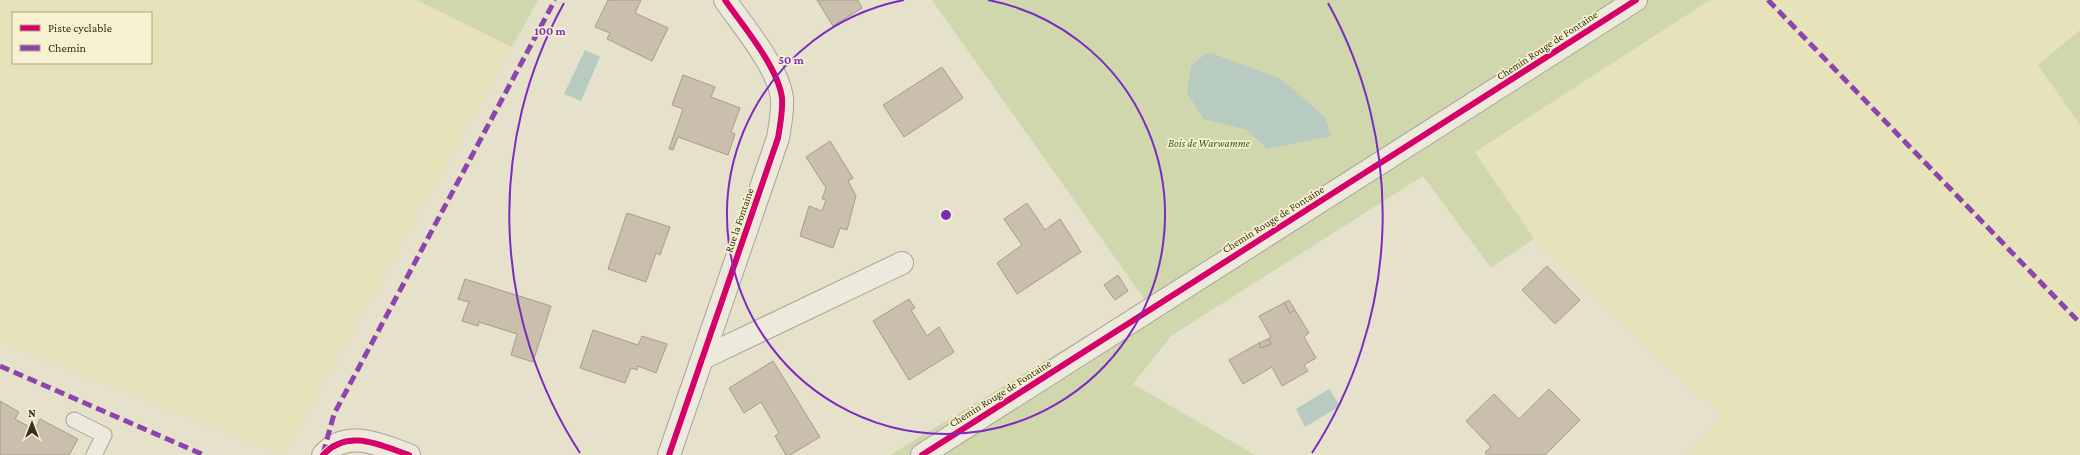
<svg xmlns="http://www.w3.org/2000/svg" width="2080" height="455" viewBox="0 0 2080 455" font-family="'Crimson Pro',serif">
<rect width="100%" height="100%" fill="#e5e1cb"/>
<g fill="#e6e3ba" fill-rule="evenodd">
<path d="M0,0H416L512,47L283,455L0,341ZM13,13H151V63H13Z"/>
<path d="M1710,0H2080V30L2038,65L2080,125V455H1687L1721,416L1534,239L1475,152Z"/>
</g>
<g fill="#d1d7ac">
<path d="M416,0H538L512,47Z"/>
<path d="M932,0H1710L1475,152L1534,239L1491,268L1423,176L1171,336L1133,384L1255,455H890L1145,300Z"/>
<path d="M2080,30V125L2038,65Z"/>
</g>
<g fill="#b7cbc1">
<path d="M585,50L600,57L581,101L564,94Z"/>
<path d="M1211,53L1281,79L1325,117L1331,136L1267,149L1247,130L1204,119L1187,93L1191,66L1204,55Z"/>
<path d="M1329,389L1340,406L1305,427L1296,409Z"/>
</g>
<g fill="#c9bfac" stroke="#a59c8a">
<path d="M608,0H641L635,13L668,28L652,61L607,39L610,33L595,27Z"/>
<path d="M817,0H858L862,8L833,26Z"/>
<path d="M942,67L963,98L904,137L883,105Z"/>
<path d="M683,75L715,87L711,97L740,108L731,132L735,134L728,155L678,137L673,150L669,149L683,109L672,105Z"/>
<path d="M830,141L853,178L848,181L856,196L847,230L840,228L833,248L800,236L809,206L822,211L826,200L822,199L826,188L806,157Z"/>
<path d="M1027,203L1045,230L1060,219L1081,252L1017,294L997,263L1022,245L1004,219Z"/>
<path d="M627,213L670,227L660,255L656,253L646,282L608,269Z"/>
<path d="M1547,266L1580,300L1555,324L1522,290Z"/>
<path d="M1118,275L1128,291L1115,300L1104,285Z"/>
<path d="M465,279L551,306L533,362L511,355L517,334L479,322L478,326L462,321L469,302L458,299Z"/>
<path d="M909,299L915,308L911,310L927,336L939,327L954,352L909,380L873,321Z"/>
<path d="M1289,300L1295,310L1290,313L1284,303Z"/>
<path d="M1284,303L1290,313L1295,310L1309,333L1304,337L1316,358L1304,365L1308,371L1282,386L1272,367L1243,384L1229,360L1259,343L1261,348L1271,344L1268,339L1271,337L1259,316Z"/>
<path d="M593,330L638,345L642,336L667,344L656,373L638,366L637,370L631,368L625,383L580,368Z"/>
<path d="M1268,339L1271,344L1261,348L1259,343Z"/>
<path d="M773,361L820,437L790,455H786L775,436L779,433L761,402L744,413L729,388Z"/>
<path d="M1549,389L1580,420L1545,455H1487L1485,452L1491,447L1466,421L1494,394L1519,419Z"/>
<path d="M0,401L19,412L15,419L35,430L40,419L78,439L69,455H0Z"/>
</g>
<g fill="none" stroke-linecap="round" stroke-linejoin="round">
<defs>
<path id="lane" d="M74,420L104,435L94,455"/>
<g id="street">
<path d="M703,358L902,263"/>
<path d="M323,455C347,428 380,445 409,455"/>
<path d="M669,455L778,138C780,125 783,112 782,98C778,67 743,26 725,0"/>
<path d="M922,455L1636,0"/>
</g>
</defs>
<use href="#lane" stroke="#aaa495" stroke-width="17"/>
<use href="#street" stroke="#aaa495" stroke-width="24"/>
<use href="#lane" stroke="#edeadd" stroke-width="15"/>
<use href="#street" stroke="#edeadd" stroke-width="22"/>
<g stroke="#8e44ad" stroke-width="5" stroke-dasharray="10 5" stroke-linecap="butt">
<path d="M1768,0L2080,323"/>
<path d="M0,366L204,455"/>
<path d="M323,454L334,414L555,0"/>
</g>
<defs>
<g id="cycleway">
<path d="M323,455C347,428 380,445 409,455"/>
<path d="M669,455L778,138C780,125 783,112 782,98C778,67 743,26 725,0"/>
<path d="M922,455L1636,0"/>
</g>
</defs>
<use href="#cycleway" stroke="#f7f1d0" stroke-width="8"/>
<use href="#cycleway" stroke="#d6006c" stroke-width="6"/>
</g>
<g fill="none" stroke="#7b2cbf" stroke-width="2">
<path d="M988 0A219 219 0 1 1 904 0"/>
<path d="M580 453A437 437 0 0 1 564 3M1328 3A437 437 0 0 1 1312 453"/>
</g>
<g text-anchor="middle" stroke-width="3.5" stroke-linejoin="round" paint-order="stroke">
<g font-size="11" fill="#392e1c" stroke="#f7f1d0">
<text transform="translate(1547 45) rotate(-33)" y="4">Chemin Rouge de Fontaine</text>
<text transform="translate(1273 219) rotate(-32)" y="4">Chemin Rouge de Fontaine</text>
<text transform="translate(739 220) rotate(-71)" y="4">Rue la Fontaine</text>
<text transform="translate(1000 393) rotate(-32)" y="4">Chemin Rouge de Fontaine</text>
</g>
<g font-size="11" font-style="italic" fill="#435721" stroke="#f7f1d0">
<text x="1209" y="147">Bois de Warwamme</text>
</g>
</g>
<circle cx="946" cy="215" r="6" fill="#7b2cbf" stroke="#f7f1d0" stroke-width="2"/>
<g font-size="12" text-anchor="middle" font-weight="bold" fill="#7b2cbf" stroke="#f7f1d0" stroke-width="3.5" stroke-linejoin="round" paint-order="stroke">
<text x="550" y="35">100 m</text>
<text x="791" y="64">50 m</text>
</g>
<rect x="12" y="12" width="140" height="52" fill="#f7f1d0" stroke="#aba388"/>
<rect x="20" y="25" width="20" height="6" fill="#d6006c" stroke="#aba388"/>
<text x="48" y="32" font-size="12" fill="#392e1c">Piste cyclable</text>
<rect x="20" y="45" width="20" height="6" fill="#8e44ad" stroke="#aba388"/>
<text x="48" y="52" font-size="12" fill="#392e1c">Chemin</text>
<g transform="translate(32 423)" stroke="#f7f1d0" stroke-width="3" paint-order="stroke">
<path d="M0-3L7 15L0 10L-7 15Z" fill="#392e1c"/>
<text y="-6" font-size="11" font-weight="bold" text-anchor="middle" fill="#392e1c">N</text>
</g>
</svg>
